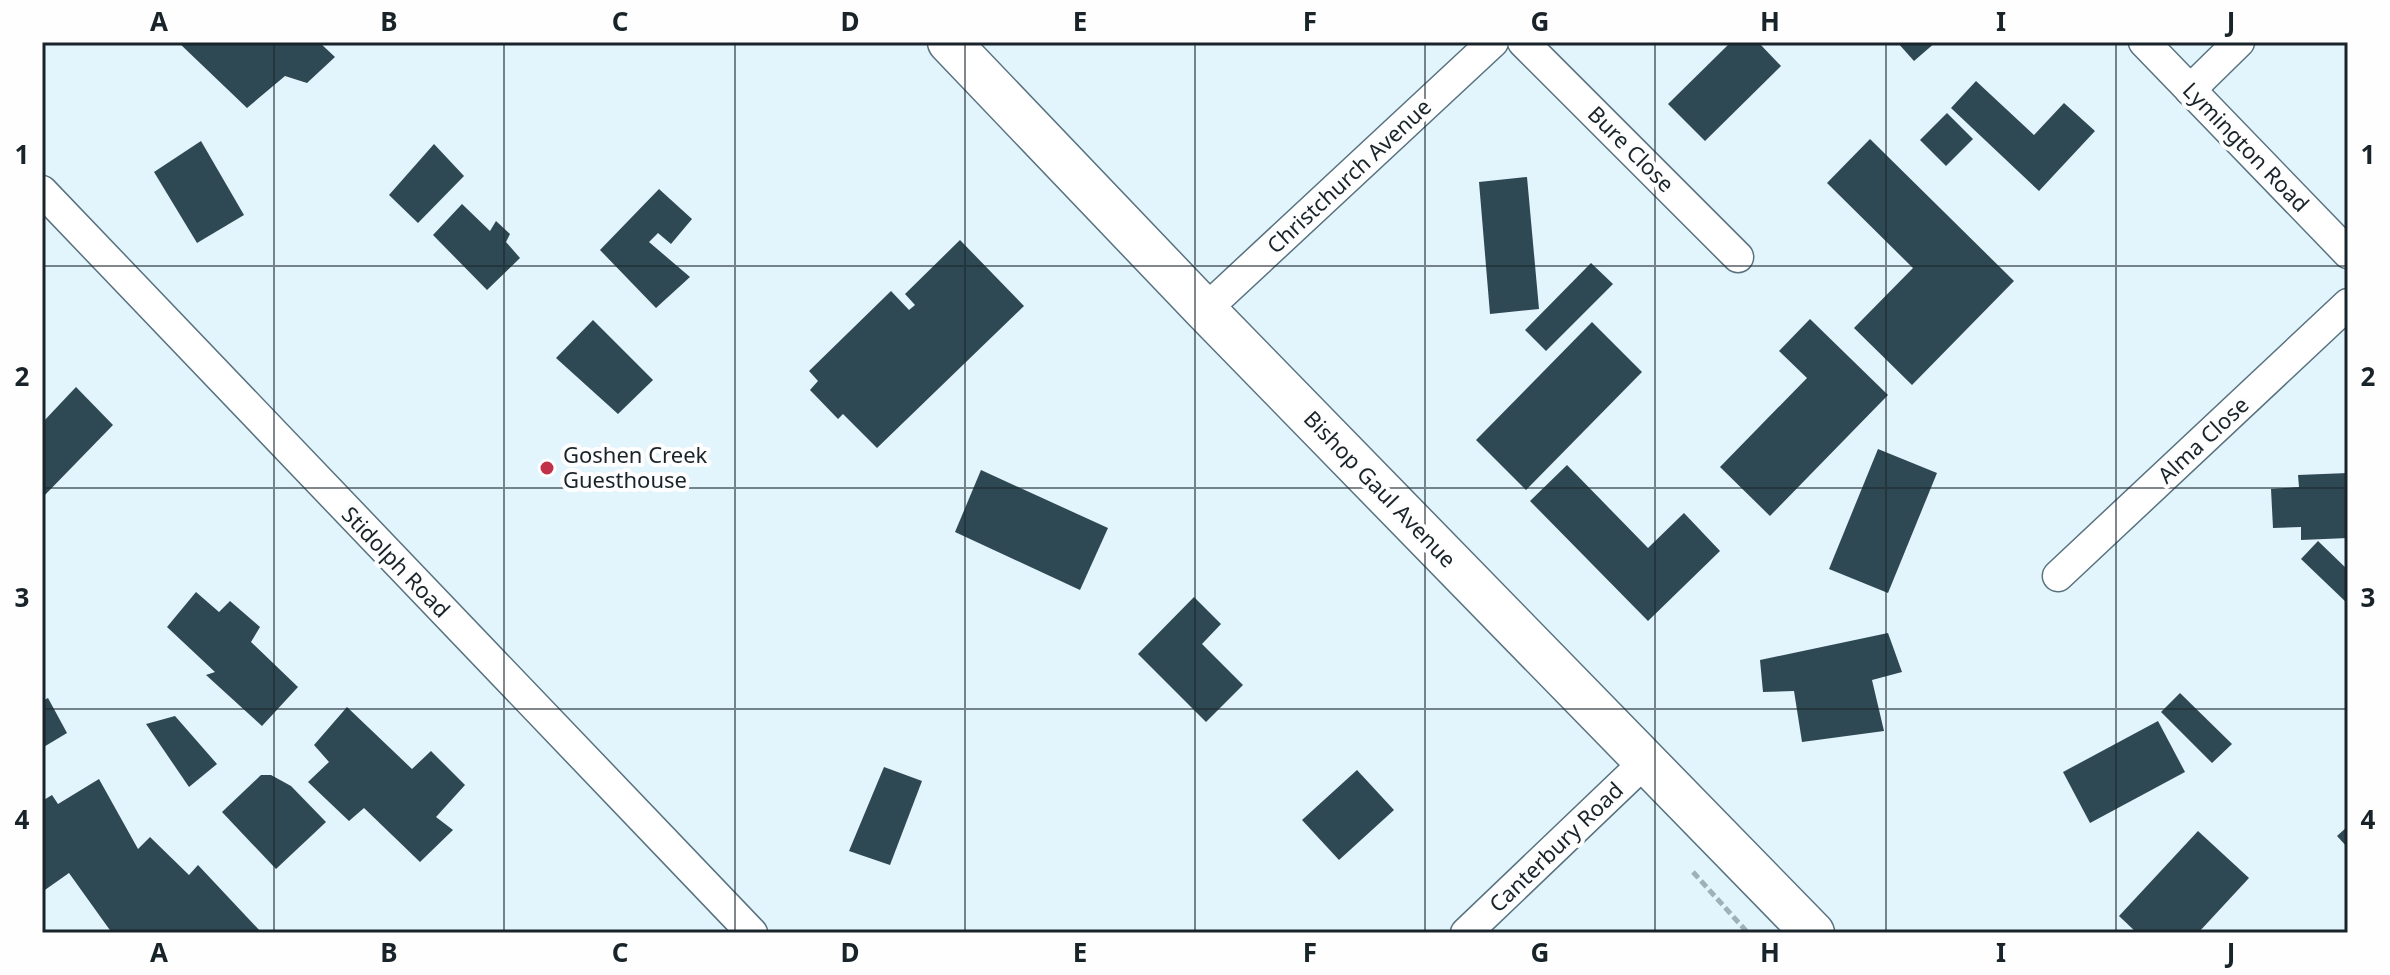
<svg xmlns="http://www.w3.org/2000/svg" width="2390" height="975" viewBox="0 0 2390 975" font-family="'Noto Sans',sans-serif">
<rect width="100%" height="100%" fill="#e2f4fc"/>
<g fill="#2f4954">
<path d="M178,42H319L335,57L307,83L285,76L247,108Z"/>
<path d="M1731,42H1758L1781,66L1705,141L1668,104Z"/>
<path d="M1897,42H1936L1914,61Z"/>
<path d="M1976,81L2034,135L2064,103L2095,131L2039,191L1951,108Z"/>
<path d="M1947,113L1973,139L1946,166L1920,140Z"/>
<path d="M1870,139L2014,281L1912,385L1854,328L1913,268L1827,183Z"/>
<path d="M201,141L244,215L197,243L154,172Z"/>
<path d="M434,144L464,176L418,223L389,195Z"/>
<path d="M1527,177L1539,309L1490,314L1479,182Z"/>
<path d="M659,189L692,219L671,244L658,233L649,242L690,277L656,308L600,250Z"/>
<path d="M462,204L490,231L496,221L510,234L506,242L520,258L487,290L433,235Z"/>
<path d="M960,240L1024,306L877,448L843,414L838,419L810,390L818,381L809,371L891,291L909,310L915,305L905,294Z"/>
<path d="M1591,263L1613,284L1546,351L1525,330Z"/>
<path d="M1810,319L1888,395L1770,516L1720,467L1807,378L1779,351Z"/>
<path d="M593,320L653,380L618,414L556,358Z"/>
<path d="M1592,322L1642,372L1526,490L1476,440Z"/>
<path d="M76,387L113,425L42,498V423Z"/>
<path d="M1878,449L1937,473L1888,593L1829,569Z"/>
<path d="M1567,465L1648,548L1684,513L1720,551L1648,621L1530,501Z"/>
<path d="M981,470L1108,528L1080,590L955,532Z"/>
<path d="M2348,473V538L2301,540V527L2273,528L2271,489L2299,487L2298,475Z"/>
<path d="M2318,541L2348,570V604L2301,559Z"/>
<path d="M196,592L219,612L230,601L260,627L251,642L298,687L262,726L206,675L215,672L167,627Z"/>
<path d="M1194,597L1221,624L1202,644L1243,685L1206,722L1138,654Z"/>
<path d="M1888,633L1902,672L1872,680L1884,731L1802,742L1794,691L1763,692L1760,660Z"/>
<path d="M2180,693L2232,744L2212,763L2161,712Z"/>
<path d="M48,698L67,733L42,748V701Z"/>
<path d="M347,707L412,769L431,751L465,785L436,817L453,830L420,862L364,808L349,821L308,782L329,762L314,745Z"/>
<path d="M175,716L217,764L189,787L146,724Z"/>
<path d="M2158,721L2185,772L2090,823L2063,772Z"/>
<path d="M884,767L922,781L890,865L849,851Z"/>
<path d="M1357,770L1394,810L1339,860L1302,820Z"/>
<path d="M261,775H271L291,786L326,822L276,869L222,812Z"/>
<path d="M99,779L138,849L150,837L189,875L198,865L262,933H112L69,873L42,892V801L52,795L58,804Z"/>
<path d="M2348,826V848L2337,836Z"/>
<path d="M2198,831L2249,878L2198,933H2137L2119,916Z"/>
</g>
<g fill="none" stroke-linecap="round" stroke-linejoin="round">
<defs>
<g id="street">
<path d="M1523,42L1738,257"/>
<path d="M2144,42L2348,253"/>
<path d="M2190,90L2239,42"/>
<path d="M42,191L752,933"/>
<path d="M1205,310L1493,42"/>
<path d="M2058,576L2348,304"/>
<path d="M1466,933L1646,761"/>
</g>
<path id="secondary" d="M949,42L1205,310L1813,933"/>
</defs>
<use href="#street" stroke="#58727f" stroke-width="33"/>
<use href="#secondary" stroke="#58727f" stroke-width="45"/>
<path stroke="#a0b0b7" stroke-width="5" stroke-dasharray="8 4" stroke-linecap="butt" d="M1693,872L1748,933"/>
<use href="#street" stroke="#fff" stroke-width="30"/>
<use href="#secondary" stroke="#fff" stroke-width="42"/>
</g>
<path fill="none" stroke="#19242a" stroke-width="2" stroke-opacity="0.55" d="M274,42V933M504,42V933M735,42V933M965,42V933M1195,42V933M1425,42V933M1655,42V933M1886,42V933M2116,42V933M42,266H2348M42,488H2348M42,709H2348"/>
<circle fill="#c13148" stroke="#fefefe" stroke-width="3" cx="547" cy="468" r="8"/>
<g text-anchor="middle" stroke-width="8" stroke-linejoin="round" paint-order="stroke">
<g font-size="22" fill="#19242a" stroke="#fefefe">
<text transform="translate(2246 147) rotate(46)" y="8">Lymington Road</text>
<text transform="translate(1631 149) rotate(45)" y="8">Bure Close</text>
<text transform="translate(1349 176) rotate(-43)" y="8">Christchurch Avenue</text>
<text transform="translate(2203 440) rotate(-43)" y="8">Alma Close</text>
<text transform="translate(1380 489) rotate(46)" y="8">Bishop Gaul Avenue</text>
<text transform="translate(396 562) rotate(46)" y="8">Stidolph Road</text>
<text transform="translate(1556 847) rotate(-44)" y="8">Canterbury Road</text>
</g>
<g font-size="22" fill="#19242a" stroke="#fefefe" text-anchor="start">
<text x="563" y="463">Goshen Creek<tspan x="563" dy="25">Guesthouse</tspan></text>
</g>
</g>
<rect width="2390" height="975" fill="none" stroke="#fefefe" stroke-width="88"/>
<rect x="44" y="44" width="2302" height="887" fill="none" stroke="#19242a" stroke-width="3"/>
<g font-size="26" text-anchor="middle" font-weight="bold" fill="#19242a">
<text x="159" y="31">A</text>
<text x="389" y="31">B</text>
<text x="620" y="31">C</text>
<text x="850" y="31">D</text>
<text x="1080" y="31">E</text>
<text x="1310" y="31">F</text>
<text x="1540" y="31">G</text>
<text x="1770" y="31">H</text>
<text x="2001" y="31">I</text>
<text x="2231" y="31">J</text>
<text x="22" y="164">1</text>
<text x="2368" y="164">1</text>
<text x="22" y="386">2</text>
<text x="2368" y="386">2</text>
<text x="22" y="607">3</text>
<text x="2368" y="607">3</text>
<text x="22" y="829">4</text>
<text x="2368" y="829">4</text>
<text x="159" y="962">A</text>
<text x="389" y="962">B</text>
<text x="620" y="962">C</text>
<text x="850" y="962">D</text>
<text x="1080" y="962">E</text>
<text x="1310" y="962">F</text>
<text x="1540" y="962">G</text>
<text x="1770" y="962">H</text>
<text x="2001" y="962">I</text>
<text x="2231" y="962">J</text>
</g>
</svg>
